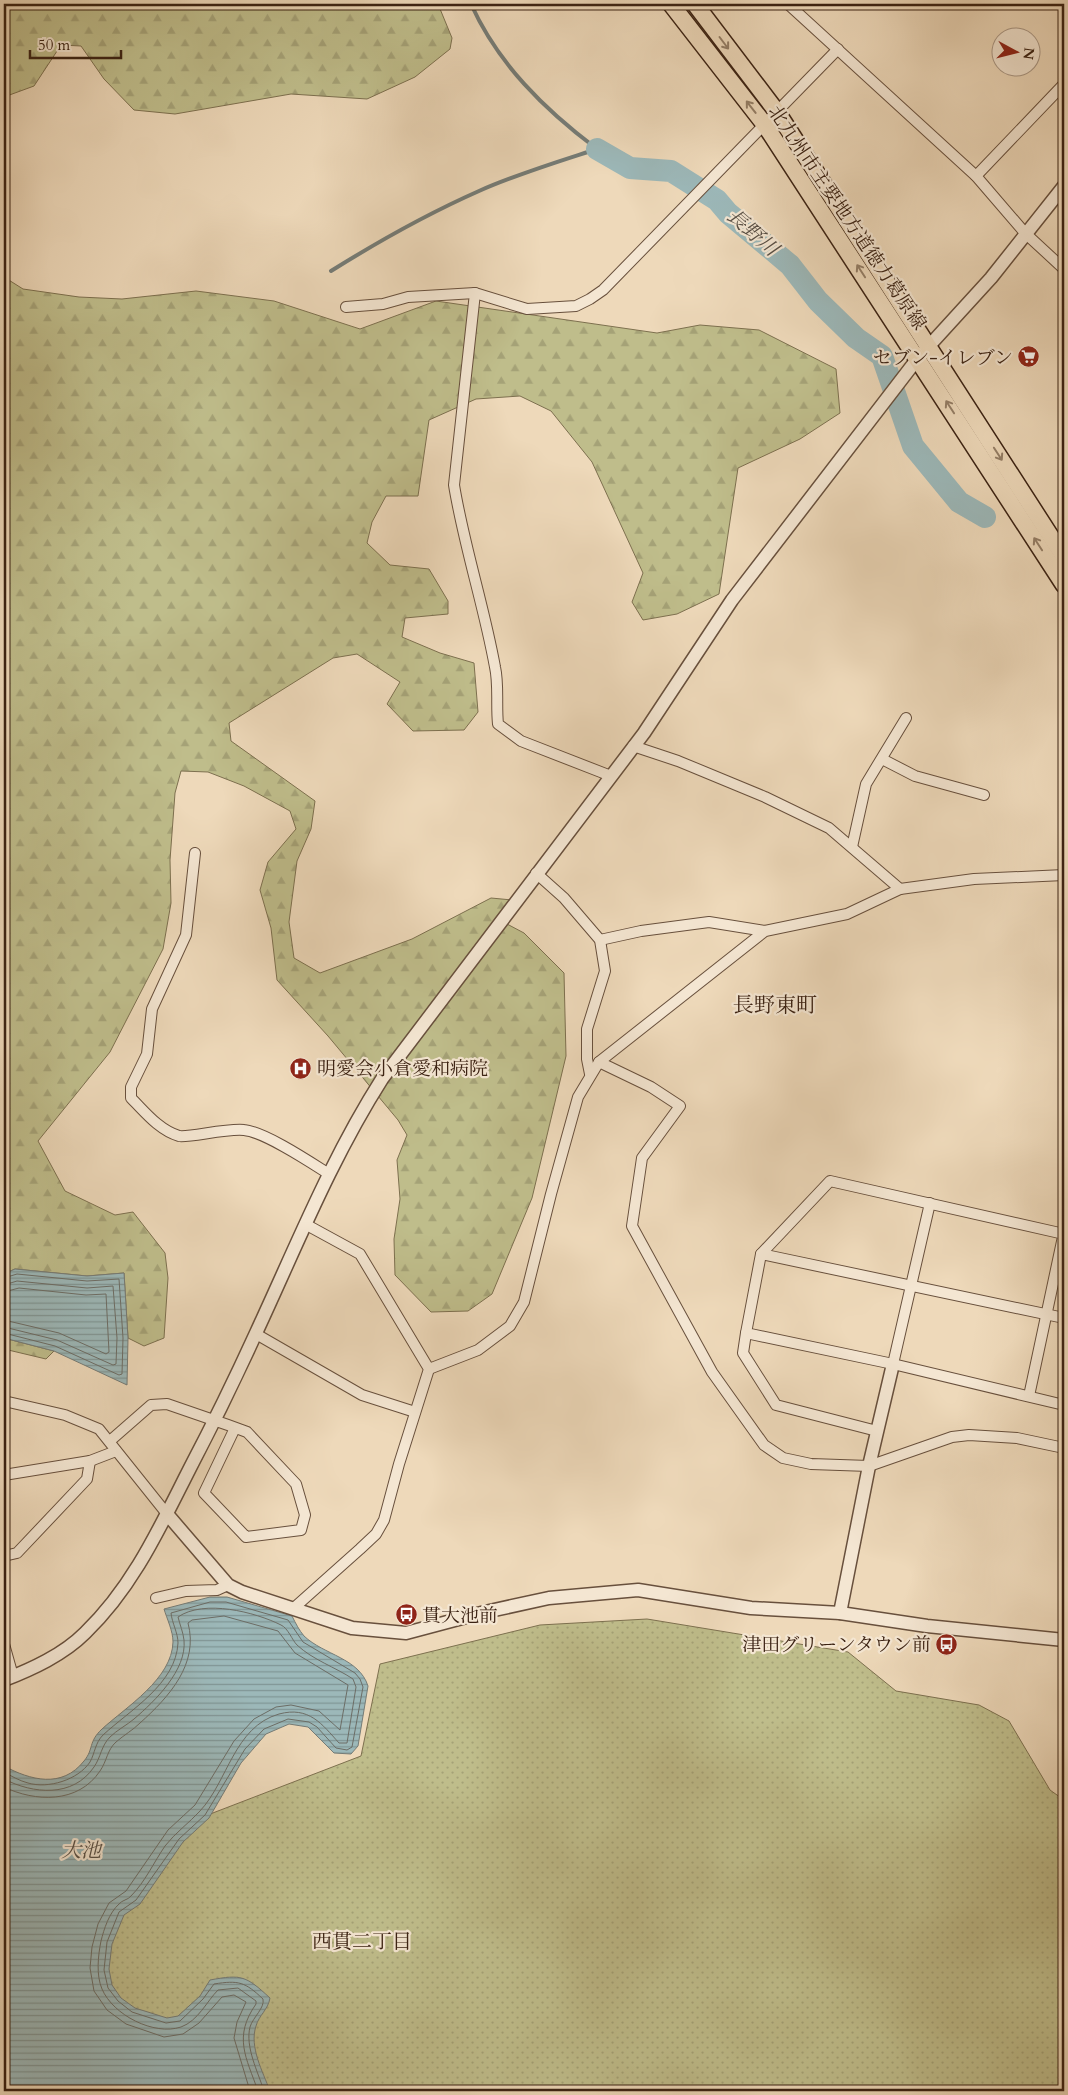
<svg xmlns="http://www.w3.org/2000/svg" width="1068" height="2095" viewBox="0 0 1068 2095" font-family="Cardo,'Noto Serif JP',serif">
<defs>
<pattern id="green-dots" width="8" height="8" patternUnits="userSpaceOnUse" patternTransform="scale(1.25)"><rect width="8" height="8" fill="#bfbd8b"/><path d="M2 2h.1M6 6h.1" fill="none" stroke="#a5a277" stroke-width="1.8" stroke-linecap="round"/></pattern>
<pattern id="forest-firs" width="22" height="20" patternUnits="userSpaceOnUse" patternTransform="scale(1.25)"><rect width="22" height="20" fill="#bfbd8b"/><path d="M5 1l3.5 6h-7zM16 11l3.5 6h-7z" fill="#a5a277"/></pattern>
<pattern id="water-rules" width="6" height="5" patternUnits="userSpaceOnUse" patternTransform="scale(1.25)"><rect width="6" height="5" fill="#9cb8b9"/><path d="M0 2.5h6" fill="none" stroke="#809595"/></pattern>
</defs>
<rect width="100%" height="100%" fill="#eed9ba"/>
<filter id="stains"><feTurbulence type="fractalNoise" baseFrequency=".004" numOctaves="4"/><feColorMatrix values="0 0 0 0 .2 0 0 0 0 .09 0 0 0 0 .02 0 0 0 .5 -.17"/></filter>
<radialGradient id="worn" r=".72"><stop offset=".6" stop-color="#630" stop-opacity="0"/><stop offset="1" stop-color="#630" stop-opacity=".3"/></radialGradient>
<path fill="url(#green-dots)" stroke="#7d704f" d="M647,1619L848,1652L896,1691L979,1705L1009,1721L1050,1790L1064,1800V2091H4V1865L49,1876L361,1756L380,1664L540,1625Z"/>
<g fill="url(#forest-firs)" stroke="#7d704f">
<path d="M4,4H438L452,38L450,49L415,77L367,99L291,94L175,114L134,110L104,79L81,46L61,45L34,86L4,97Z"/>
<path d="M4,277L23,289L79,297L122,299L196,291L274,301L360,329L436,301L657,333L700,325L759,330L836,369L840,413L800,439L738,468L719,594L677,614L643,620L632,602L643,573L592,462L551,411L520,396L476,399L429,420L418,496H386L372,522L367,543L390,565L429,569L448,601V614L405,618L402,637L440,653L474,663L478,712L464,730L413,731L387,704L400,682L357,654L333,658L229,723L231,741L315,801L311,829L297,861L289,922L294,958L320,973L412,939L491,898L512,900L507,924L524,933L564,973L566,1056L532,1198L492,1294L468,1311L431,1312L395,1275L394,1239L400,1199L397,1160L407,1135L398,1120L328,1036L277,980L271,928L260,890L268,862L296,829L290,811L244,786L208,772L181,771L175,793L170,860L171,903L163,949L110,1052L38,1141L65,1191L115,1215L133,1212L165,1253L168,1278L164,1338L144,1346L128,1338L124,1273L87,1276L15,1269L4,1274Z"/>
<path d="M4,1338L54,1351L46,1359L4,1349Z"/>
</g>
<g fill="url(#water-rules)" stroke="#757c77">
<path d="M15,1269L87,1276L124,1273L128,1338L127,1385L54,1351L4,1338V1274Z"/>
<path d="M210,1597H227L292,1616C296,1624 299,1630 304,1636C324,1655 359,1658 368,1686L358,1746L351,1754L334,1753L308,1727L289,1724L266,1734L241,1763L209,1818L183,1842L140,1904L124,1915L112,1944L109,1969L112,1985L121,1998L135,2008L167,2018L178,2016L200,1996L210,1980C242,1974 246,1976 270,1998C268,2010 259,2015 256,2026C249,2047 263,2072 270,2091H4V1766C30,1780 62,1789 84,1761C94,1749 88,1742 102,1729C126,1707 172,1679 173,1642C173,1631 167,1619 164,1609Z"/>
</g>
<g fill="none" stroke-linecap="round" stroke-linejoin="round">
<g stroke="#6c6d66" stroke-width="1">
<path d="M4,1278L17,1274L87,1281L119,1279L123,1338L122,1374L119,1375L55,1346L4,1333"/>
<path d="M4,1285L17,1281L87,1288L113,1286L117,1338L116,1364L113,1365L57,1340L4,1327"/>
<path d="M4,1292L19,1288L86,1295L106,1294L109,1352L106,1354L59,1333L4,1320"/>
<path d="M4,1772C11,1776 20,1781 28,1783C48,1789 78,1780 90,1762C95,1753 95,1743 103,1735C130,1710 176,1684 178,1643C178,1633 172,1623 171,1613L210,1602H226L288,1620L303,1642L355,1673L360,1679L363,1687L352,1747L347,1750L336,1748L317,1727L309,1722L288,1719L264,1729L245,1749L205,1815L179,1839L136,1900L119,1912L107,1942L104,1970L108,1988L118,2001L132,2012L166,2023L180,2021L203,1999L214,1984C239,1980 245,1982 263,1999C265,2008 253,2017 250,2027C245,2047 258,2072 264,2091"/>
<path d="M4,1779C33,1794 73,1798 94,1767C101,1757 101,1746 110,1737C117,1730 127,1725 134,1719C155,1701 187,1670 184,1640C183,1632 180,1625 178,1617C204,1599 255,1612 281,1625C288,1628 292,1640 297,1645C313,1660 335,1667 353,1679L356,1687L347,1743H339C322,1724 309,1706 279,1714C234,1727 228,1781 200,1811C189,1823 175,1833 165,1846C154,1862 145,1882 131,1896C128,1900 122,1900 119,1904C109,1913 104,1929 101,1941C98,1956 96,1975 102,1989C113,2015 154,2036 181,2027C198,2021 207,2001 218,1990L238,1988L256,2001V2004C233,2037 246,2057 258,2091"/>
<path d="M4,1787C35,1802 78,1804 100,1771C107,1761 107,1750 116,1742C124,1735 133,1730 140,1723C169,1697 199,1664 188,1623L192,1620L224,1616L278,1631L295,1653L348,1685L340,1730L319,1711L291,1705L276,1707L254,1719L234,1741L195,1805L168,1830L126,1891L109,1903L98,1924L92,1947L90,1968L94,1991L107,2010L126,2024L164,2037L183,2034L199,2023L222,1997L234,1995L246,2002L237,2022L234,2038L250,2091"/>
</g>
<g stroke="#757c77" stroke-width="4">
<path d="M471,4C498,64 545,110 597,149"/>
<path d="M331,271C379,241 427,214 479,191C517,174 557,162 597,149"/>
</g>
<path stroke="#9cb8b9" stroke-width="22" d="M597,149L630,168L671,171L717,200L728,213L790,265L818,301L856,338L882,356L913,446L959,502L985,517"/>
<defs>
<g id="minor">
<path d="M788,4L976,176L1025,233L1064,269"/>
<path d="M976,176L1064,84"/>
<path d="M475,293L454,485C464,546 484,606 495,667C499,685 496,705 498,724L521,741L611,776"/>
<path d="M346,307L383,304L408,297L475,293L527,309L576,306L590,299L603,290L838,49"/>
<path d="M633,746L678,761L765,797L829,828L900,889"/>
<path d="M882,759L915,776L984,795"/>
<path d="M852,847L866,784L906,718"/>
<path d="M195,853L186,935L152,1009L147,1054L131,1087V1098C145,1112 159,1130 179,1136C188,1138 227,1128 244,1130C265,1132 310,1162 329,1174"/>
<path d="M536,873L564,898L600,940L605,971L587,1029V1059L590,1074"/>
<path d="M600,940L641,931L709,922L765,931"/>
<path d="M599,1062L651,1087L680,1106L642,1158L632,1226L712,1372L764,1445L783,1458L811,1464L869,1466L952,1437L969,1435L1017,1438L1064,1448"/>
<path d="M1064,1234L830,1181L761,1254L746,1333L893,1364L1064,1405"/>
<path d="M761,1254L1064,1318"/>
<path d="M746,1333L743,1353L776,1405L877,1431"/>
<path d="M256,1334L362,1395L415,1412"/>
<path d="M893,1364L930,1203"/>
<path d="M429,1369L478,1350L510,1326L524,1302L551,1194L578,1097L599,1062L765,931L847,914L900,889L974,879L1064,875"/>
<path d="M1029,1396L1064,1232"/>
<path d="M4,1401L65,1415L99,1429L167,1514"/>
<path d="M111,1440L151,1405L167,1404L228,1425L247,1432L296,1484L305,1515L301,1530L246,1537L204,1493L235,1428"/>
<path d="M4,1475L90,1461L116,1451"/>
<path d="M4,1556L17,1553L87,1479L90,1461"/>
<path d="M156,1598L186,1591L217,1590L228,1585"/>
<path d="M295,1607L360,1549L376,1534L384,1520L399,1464L429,1369L360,1254L305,1224"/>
<path d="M4,1644L13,1676"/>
</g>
<g id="tertiary">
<path d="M167,1514L228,1585L242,1592L352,1628L406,1633L485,1612L549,1598L638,1590L751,1608L840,1613L927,1626L1064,1640"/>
<path d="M840,1613L869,1466L893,1364"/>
<path d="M4,1680C32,1669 63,1655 85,1633C133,1587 160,1527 190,1468C213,1424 235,1379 256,1333C296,1247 331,1159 382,1079L644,733L732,600L918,358L991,278L1064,186"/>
</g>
<g id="primary">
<path d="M671,4L765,125L1064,585"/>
<path d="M695,4L777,112L1064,557"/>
</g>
</defs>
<use href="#minor" stroke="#68503d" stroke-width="12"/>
<use href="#tertiary" stroke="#68503d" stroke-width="15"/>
<use href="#primary" stroke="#3b2213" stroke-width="19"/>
<use href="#minor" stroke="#f4e6d2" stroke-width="10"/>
<use href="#tertiary" stroke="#f4e6d2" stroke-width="12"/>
<use href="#primary" stroke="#eed9ba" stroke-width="16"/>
</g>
<defs><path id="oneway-shaft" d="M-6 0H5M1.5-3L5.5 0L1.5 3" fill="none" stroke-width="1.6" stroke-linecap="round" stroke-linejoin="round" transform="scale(1.25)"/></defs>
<g stroke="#947e66">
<use href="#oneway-shaft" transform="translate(724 43) rotate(53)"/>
<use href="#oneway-shaft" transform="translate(751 107) rotate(-128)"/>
<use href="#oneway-shaft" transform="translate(861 271) rotate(-123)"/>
<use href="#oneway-shaft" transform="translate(950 407) rotate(-123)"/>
<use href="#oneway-shaft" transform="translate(998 454) rotate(57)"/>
<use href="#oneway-shaft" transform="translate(1038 544) rotate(-123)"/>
</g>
<defs>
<symbol id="supermarket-disc" viewBox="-11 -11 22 22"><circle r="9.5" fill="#8f2418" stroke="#f4e6d2"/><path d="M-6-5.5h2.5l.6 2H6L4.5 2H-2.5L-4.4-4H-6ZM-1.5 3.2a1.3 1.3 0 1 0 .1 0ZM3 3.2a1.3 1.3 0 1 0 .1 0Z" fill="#fff"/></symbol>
<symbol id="hospital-disc" viewBox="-11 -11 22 22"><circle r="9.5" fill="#8f2418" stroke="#f4e6d2"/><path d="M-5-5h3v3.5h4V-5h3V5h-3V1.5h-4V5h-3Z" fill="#fff"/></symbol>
<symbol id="bus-disc" viewBox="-11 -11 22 22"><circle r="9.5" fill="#8f2418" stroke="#f4e6d2"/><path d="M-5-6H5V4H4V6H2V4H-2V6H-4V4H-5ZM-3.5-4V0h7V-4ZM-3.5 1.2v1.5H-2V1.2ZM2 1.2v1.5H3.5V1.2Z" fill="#fff"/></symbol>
</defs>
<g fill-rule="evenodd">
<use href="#supermarket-disc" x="1016" y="344" width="25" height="25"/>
<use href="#hospital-disc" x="288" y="1056" width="25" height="25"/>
<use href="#bus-disc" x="394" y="1602" width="25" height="25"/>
<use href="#bus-disc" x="934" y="1632" width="25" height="25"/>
</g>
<g text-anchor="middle" stroke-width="4.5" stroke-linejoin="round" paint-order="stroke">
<g font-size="19" fill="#3b2213" stroke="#f4e6d2">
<text transform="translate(848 217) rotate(56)" y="7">北九州市主要地方道徳力葛原線</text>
</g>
<g font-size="19" fill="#3b2213" stroke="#f4e6d2" text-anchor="end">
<text x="1013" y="364">セブン-イレブン</text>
<text x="317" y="1075" text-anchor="start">明愛会小倉愛和病院</text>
<text x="422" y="1622" text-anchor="start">貫大池前</text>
<text x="931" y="1651">津田グリーンタウン前</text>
</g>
<g font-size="20" font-style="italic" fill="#584f45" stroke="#f4e6d2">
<text transform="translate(753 232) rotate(41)" y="7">長野川</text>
<text x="81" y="1857">大池</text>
</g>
<g font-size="20" fill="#3b2213" stroke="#f4e6d2">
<text x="362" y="1948">西貫二丁目</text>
</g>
<g font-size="21" fill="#3b2213" stroke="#f4e6d2">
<text x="775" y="1012">長野東町</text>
</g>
</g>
<rect width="1068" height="2095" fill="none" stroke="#eed9ba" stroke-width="20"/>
<rect x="5" y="5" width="1058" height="2085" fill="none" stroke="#3b2213" stroke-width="2.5"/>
<rect x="10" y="10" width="1048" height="2075" fill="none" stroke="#3b2213"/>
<g transform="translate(1016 52) rotate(97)"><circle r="24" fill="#f4e6d2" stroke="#aa9886"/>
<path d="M0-4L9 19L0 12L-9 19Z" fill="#8f2418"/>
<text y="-8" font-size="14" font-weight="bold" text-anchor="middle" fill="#3b2213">N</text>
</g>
<path d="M30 50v8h91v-8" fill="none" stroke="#3b2213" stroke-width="2.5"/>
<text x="38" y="50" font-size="15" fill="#3b2213" stroke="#f4e6d2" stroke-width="4" paint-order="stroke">50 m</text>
<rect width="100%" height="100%" filter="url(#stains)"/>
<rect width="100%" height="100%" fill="url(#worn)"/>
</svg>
